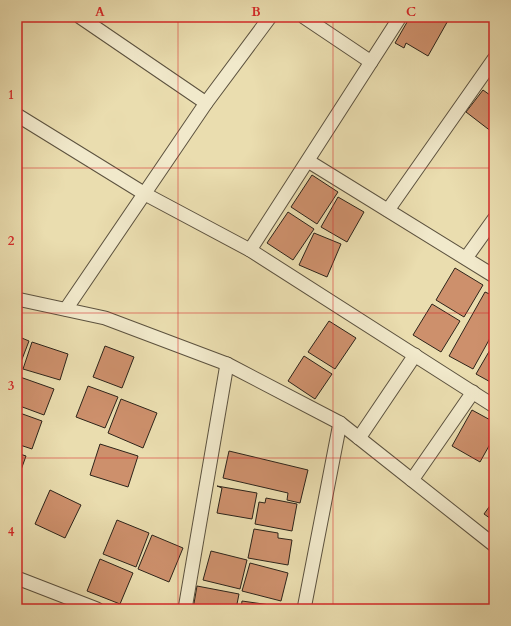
<svg xmlns="http://www.w3.org/2000/svg" width="511" height="626" viewBox="0 0 511 626" font-family="Cardo,serif">
<rect width="100%" height="100%" fill="#eaddaf"/>
<filter id="stains"><feTurbulence type="fractalNoise" baseFrequency=".005" numOctaves="4"/><feColorMatrix values="0 0 0 0 .2 0 0 0 0 .09 0 0 0 0 .02 0 0 0 .5 -.17"/></filter>
<radialGradient id="worn" r=".72"><stop offset=".6" stop-color="#630" stop-opacity="0"/><stop offset="1" stop-color="#630" stop-opacity=".3"/></radialGradient>
<g fill="#cd906c" stroke="#2d241a">
<path d="M410,17H450L428,56L406,43L404,48L395,43Z"/>
<path d="M494,78V89L489,85Z"/>
<path d="M483,90L494,98V129L492,132L466,112Z"/>
<path d="M312,175L338,192L317,224L291,207Z"/>
<path d="M338,197L364,212L347,242L321,227Z"/>
<path d="M288,212L314,229L293,260L267,243Z"/>
<path d="M314,233L341,244L327,277L299,265Z"/>
<path d="M455,268L483,285L464,317L436,300Z"/>
<path d="M485,292L494,296V331L473,369L449,356Z"/>
<path d="M432,304L460,321L441,352L413,335Z"/>
<path d="M329,321L356,338L335,369L308,352Z"/>
<path d="M17,336L29,341L19,367L17,366Z"/>
<path d="M32,342L68,354L60,380L23,369Z"/>
<path d="M494,343V384L476,374Z"/>
<path d="M105,346L134,357L122,388L93,377Z"/>
<path d="M304,356L332,374L315,399L288,381Z"/>
<path d="M20,377L54,389L44,415L17,405V384Z"/>
<path d="M88,386L118,397L105,428L76,417Z"/>
<path d="M121,399L157,413L143,448L108,433Z"/>
<path d="M472,410L494,422V437L480,462L452,446Z"/>
<path d="M17,412L42,421L32,449L17,444Z"/>
<path d="M100,444L138,456L128,487L90,475Z"/>
<path d="M229,451L308,470L300,503L287,500L288,493L223,478Z"/>
<path d="M17,453L26,456L17,481Z"/>
<path d="M217,486L257,493L252,519L217,513L222,488Z"/>
<path d="M50,490L81,505L65,538L35,524Z"/>
<path d="M266,498L297,504L292,531L255,524L259,502L265,503Z"/>
<path d="M494,500V521L484,514Z"/>
<path d="M117,520L149,533L136,567L103,554Z"/>
<path d="M254,529L278,533V538L292,540L288,565L248,558Z"/>
<path d="M152,535L183,548L169,582L138,569Z"/>
<path d="M211,551L247,560L240,589L203,580Z"/>
<path d="M100,559L133,573L120,604L87,591Z"/>
<path d="M250,563L288,573L281,601L242,591Z"/>
<path d="M197,586L239,594L236,609H193Z"/>
<path d="M242,601L277,606L276,609H241Z"/>
</g>
<g fill="none" stroke-linecap="round" stroke-linejoin="round">
<defs>
<g id="street">
<path d="M80,17L206,103"/>
<path d="M304,17L371,62"/>
<path d="M400,17L250,250L494,406"/>
<path d="M17,115L145,194L250,250"/>
<path d="M308,161L494,276"/>
<path d="M388,210L494,59"/>
<path d="M466,258L494,219"/>
<path d="M17,299L105,318L227,364L340,423L494,545"/>
<path d="M66,309L206,103L270,17"/>
<path d="M359,438L415,355"/>
<path d="M412,480L473,392"/>
<path d="M17,578L97,609"/>
<path d="M185,609L227,364"/>
<path d="M304,609L340,423"/>
</g>
</defs>
<use href="#street" stroke="#5c523f" stroke-width="15"/>
<use href="#street" stroke="#f1e9cb" stroke-width="13"/>
</g>
<path fill="none" stroke="#d62828" stroke-width="1" stroke-opacity="0.55" d="M178,17V609M333,17V609M17,168H494M17,313H494M17,458H494"/>
<rect width="511" height="626" fill="none" stroke="#eaddaf" stroke-width="44"/>
<rect x="22" y="22" width="467" height="582" fill="none" stroke="#d62828" stroke-width="1.5"/>
<g font-size="13" text-anchor="middle" font-weight="bold" fill="#d62828">
<text x="100" y="16">A</text>
<text x="256" y="16">B</text>
<text x="411" y="16">C</text>
<text x="11" y="99">1</text>
<text x="11" y="245">2</text>
<text x="11" y="390">3</text>
<text x="11" y="536">4</text>
</g>
<rect width="100%" height="100%" filter="url(#stains)"/>
<rect width="100%" height="100%" fill="url(#worn)"/>
</svg>
